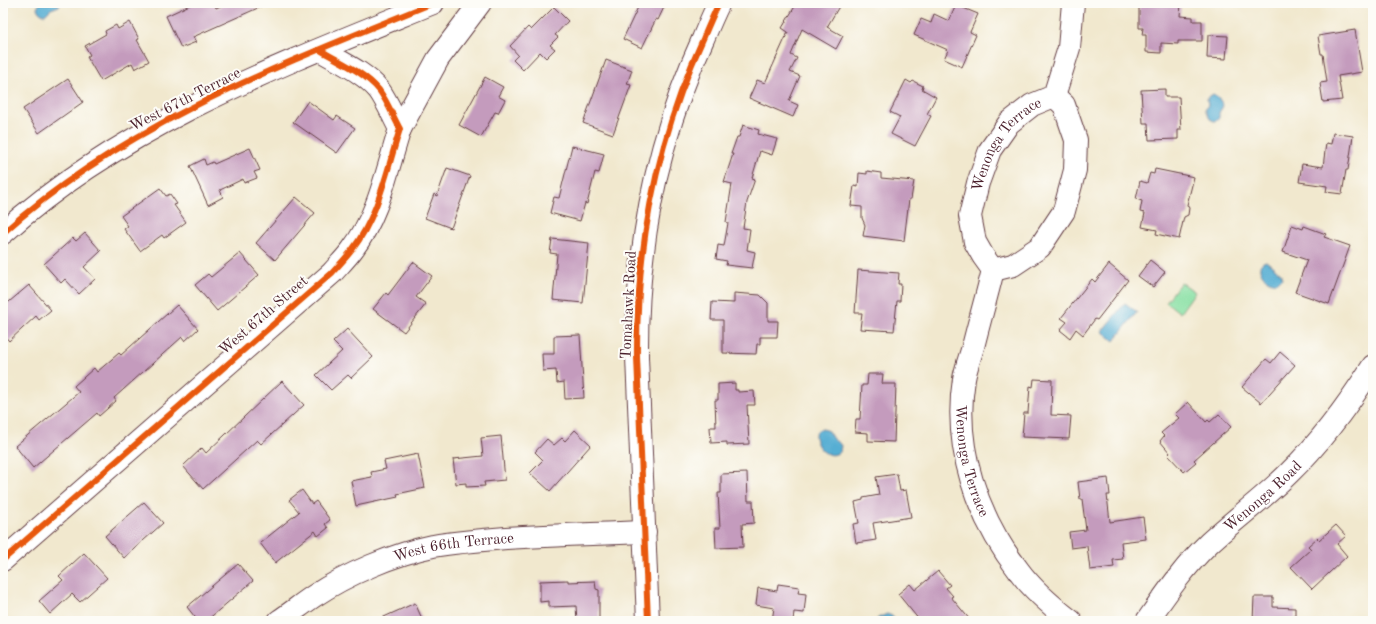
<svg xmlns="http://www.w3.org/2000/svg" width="1376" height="624" viewBox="0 0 1376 624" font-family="'Old Standard TT',serif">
<rect width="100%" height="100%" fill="#fdfcf7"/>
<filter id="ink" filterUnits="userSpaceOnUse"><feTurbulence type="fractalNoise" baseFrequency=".025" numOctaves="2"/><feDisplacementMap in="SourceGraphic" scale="8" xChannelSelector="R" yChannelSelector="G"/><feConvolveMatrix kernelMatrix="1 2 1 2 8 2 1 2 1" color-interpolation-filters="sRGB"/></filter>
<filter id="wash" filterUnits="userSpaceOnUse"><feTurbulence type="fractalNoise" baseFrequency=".012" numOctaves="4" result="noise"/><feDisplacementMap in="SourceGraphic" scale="16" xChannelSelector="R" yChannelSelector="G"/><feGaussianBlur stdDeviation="0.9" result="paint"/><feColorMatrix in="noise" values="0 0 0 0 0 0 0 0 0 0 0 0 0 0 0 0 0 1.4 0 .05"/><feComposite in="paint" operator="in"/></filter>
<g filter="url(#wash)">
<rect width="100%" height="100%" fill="#f1e8ce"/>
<path fill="#89e0a4" stroke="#6a8068" d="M1181,282L1195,292L1180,313L1166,302Z"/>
<g fill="#56aed3" stroke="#50667f">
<path d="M40,3H61L59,6L51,9L45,15C41,14 39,13 37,8Z"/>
<path d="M1213,94L1218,97L1223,105C1223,108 1220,110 1219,113C1219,117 1220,120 1214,121L1210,119L1205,109L1208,105L1207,98Z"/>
<path d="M1266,261L1282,274V278L1278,282C1267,286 1251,265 1266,261Z"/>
<path d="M1125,303L1137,312L1114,341L1102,331Z"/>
<path d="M823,429L828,431L833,439L840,444L841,446L840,451C830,462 814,447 815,434L818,430Z"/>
<path d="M887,614L892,616L896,621H876L878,618Z"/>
</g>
<g id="blocks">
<g fill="#c49bbd">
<path d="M194,3H214L216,8L228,3H269L193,37L196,42L181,48L166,16Z"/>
<path d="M640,3H666L658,20L656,19L642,48L623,39Z"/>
<path d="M797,3H841L827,27L843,36L836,49L802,29L791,55L797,58L790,72L800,76L789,101L798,105L793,117L749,98L757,80L765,83L788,32L782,28Z"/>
<path d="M1143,3H1181L1180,16L1193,17V21H1202V41H1178V44L1161,43V53L1146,52V35H1142L1143,28H1139V6H1143Z"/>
<path d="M956,5L978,14L970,32L976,35L962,67L944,59L948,50L914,35L921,19L931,23L934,14L949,21Z"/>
<path d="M554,7L568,21L555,35L558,37L550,45L555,49L546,58L540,52L523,70L513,60L518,55L510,46L528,27L531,30Z"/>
<path d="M130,22L139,39L137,40L149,61L135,69L132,63L101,81L87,57L90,55L85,46L106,34L105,31L116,25L118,29Z"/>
<path d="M1355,30L1362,72L1338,76L1342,100L1323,102L1320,83L1327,82L1323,54H1321L1318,36Z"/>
<path d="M1208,35L1228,36L1226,59L1207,58Z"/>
<path d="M606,60L632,70L627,84L631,85L613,134L583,123Z"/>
<path d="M485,77L503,87L498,96L505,100L498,113L495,112L481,137L459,125Z"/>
<path d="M68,79L83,102L39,133L23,109Z"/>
<path d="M906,80L911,83L913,81L923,86L922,89L936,97L927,114L931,116L915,146L891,134L900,117L890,112Z"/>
<path d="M1165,89V97H1179L1181,130H1178V139L1149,140L1148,123H1143L1141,90Z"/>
<path d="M308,101L334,120L337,116L355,128L337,153L293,122Z"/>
<path d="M743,125L759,130L758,134L777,139L772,155L760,151L752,178L755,179L747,202L743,228L750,229L747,250L755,252L752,268L726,265L727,261L716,259L718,245L724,246L728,223L726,222L732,184L724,182L733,154H731L737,137H739Z"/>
<path d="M1333,133L1353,136L1348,170H1346L1342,194L1326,192L1327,186L1299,182L1302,164L1323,167L1326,143L1331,144Z"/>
<path d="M572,146L604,154L599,173L595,172L587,204L585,203L580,221L550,213L554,197L559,198Z"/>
<path d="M250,148L260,170L254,172L257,178L244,183L243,179L220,190L223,197L208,205L190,166L204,159L206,165L213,162L214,164Z"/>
<path d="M447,168L470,176L451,228L425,218L434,194L437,196Z"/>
<path d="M1155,169L1194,177L1187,205L1189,208L1188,215L1184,217L1179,239L1156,234L1157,230L1142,227L1145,213L1140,212L1142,201L1136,199L1140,181L1147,183L1150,173L1154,174Z"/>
<path d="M867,171L881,173V178L914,181L911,199H909L904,241L863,236L865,225L862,218V207L851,206L854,186L858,187L859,173L867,174Z"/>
<path d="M160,188L166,196L170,194L177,204L174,205L186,222L164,238L162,235L140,251L124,229L128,226L121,216Z"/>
<path d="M296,197L315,213L275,260L256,243Z"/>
<path d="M1292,225L1303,229L1304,226L1326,234L1324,237L1350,246L1329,304L1295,292L1307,260L1283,252Z"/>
<path d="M85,233L101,251L84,267L95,279L79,294L65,279L61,283L44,264L73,238L76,241Z"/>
<path d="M552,239L589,243L583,303L553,300L557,254L550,253Z"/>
<path d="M240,253L259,275L217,311L195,285L208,274L211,277Z"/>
<path d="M1150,260L1165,272L1153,287L1138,276Z"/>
<path d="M413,262L432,276L416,297L426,304L404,332L373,309L386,293L388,295Z"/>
<path d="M1109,264L1128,280L1097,320L1095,319L1083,335L1076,329L1070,338L1060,330L1067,322L1061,318L1092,279L1095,282Z"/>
<path d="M858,270L899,273L898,284H901L900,301H897L894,331L860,329L862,313H855Z"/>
<path d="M29,285L51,310L39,320L36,316L9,341L3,334V307Z"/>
<path d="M734,293L760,295L768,303V321H778L777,337H760V344H757L756,354L723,353V320H711L712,302L734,303Z"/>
<path d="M177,305L198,329L185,341L182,337L114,398L116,401L99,416L97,413L33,468L15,446L79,392L74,386L94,368L97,372L119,353L121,355Z"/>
<path d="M347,329L373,357L351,378L348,375L331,390L316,375L342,351L333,342Z"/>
<path d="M580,335L584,398L565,399L564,382L557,383L556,370L543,371L542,354H554V336Z"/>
<path d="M1280,352L1295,365L1261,403L1242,387L1266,359L1271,363Z"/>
<path d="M868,374H883L882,384H896L894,442L868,441V433L855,432L856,419H860L862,385H867Z"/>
<path d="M1034,379L1052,380L1051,415L1071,416L1069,439L1022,437L1024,413H1028L1030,386L1033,387Z"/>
<path d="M282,381L304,405L261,444L257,440L203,489L183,466L202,448L206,453Z"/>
<path d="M735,383V390H738V392L754,391L755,405H747L749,444L727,445V442L711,443L710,427H716L715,400H718V384Z"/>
<path d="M1188,402L1206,422L1208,420L1210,422L1219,414L1231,427L1194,460L1196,462L1184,472L1168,455L1170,453L1160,441L1164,436L1161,433L1179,418L1175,414Z"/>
<path d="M575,430L591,445L550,491L530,473L543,460L535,452L547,439L554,445L562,438L565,441Z"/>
<path d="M501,436L505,480L484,482L485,486L466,487V483L456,484L453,459L483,456L481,438Z"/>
<path d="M418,454L425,488L397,494L398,497L356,506L351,481L372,477L371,472L386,469L384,461Z"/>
<path d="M747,473L748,501H753L754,523L742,524L743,547L716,548L715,528H720L718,493H721V474Z"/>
<path d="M897,474L900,491L906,490L911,517L873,523L876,540L856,543L853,524L859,523L855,502L863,500V498L879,495L876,477Z"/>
<path d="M1108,478L1110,495H1107L1110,522L1143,517L1146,539L1121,542L1123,559L1113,560L1114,567L1090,570L1087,546L1071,548L1069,532L1086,530L1082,499H1080L1078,482Z"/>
<path d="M302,490L312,504L316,501L330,520L325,524L328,528L318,536L315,531L275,563L260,543L299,512L289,500Z"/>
<path d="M144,502L163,523L124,558L105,536Z"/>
<path d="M1336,525L1346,536L1337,544L1347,556L1312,589L1291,567L1311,549L1308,546L1317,538L1319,540Z"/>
<path d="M84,553L107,578L80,602L72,594L50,614L39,601L63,580L59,576Z"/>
<path d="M238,564L253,581L206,621H198L187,607Z"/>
<path d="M938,571L950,585L946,588L953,596L951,597L971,621H920L898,594L910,584L915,590Z"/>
<path d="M568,580V582L595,581L596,589L599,590V621H577L576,606L549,607V601L540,602V581Z"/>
<path d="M778,584L799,587L798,593L806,594L804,613L794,612L793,621H772L774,608L756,605L758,588L777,591Z"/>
<path d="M1254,597H1273V607L1295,608V621H1253Z"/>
<path d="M415,603L423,621H375Z"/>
</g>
</g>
</g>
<g filter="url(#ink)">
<use href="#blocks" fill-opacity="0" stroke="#633d43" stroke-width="1"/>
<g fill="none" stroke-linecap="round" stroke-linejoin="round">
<defs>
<g id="minor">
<path d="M1054,96L1069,48L1073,3"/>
<path d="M400,129L438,59L480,3"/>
<path d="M3,233C125,123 283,64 433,3"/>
<path id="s1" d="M993,270C987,295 980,319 974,343C971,355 966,367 964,379C953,447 977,517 1019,571C1033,590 1053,607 1071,621"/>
<path d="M993,270L1013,265L1040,247L1064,211L1075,170L1076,140L1064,105L1054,96"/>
<path id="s2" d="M993,270L983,256L975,242L970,216L978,183L990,150L1009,123L1032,105L1054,96"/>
<path d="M3,560L332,273C339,265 346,258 352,250C379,215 387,169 400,129C393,116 387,101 379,90C364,72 340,62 320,50"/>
<path id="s3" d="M279,621C291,613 302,604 314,596C347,574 394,554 433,546C457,542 481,540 506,538C552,535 598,534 645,532"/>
<path d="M648,621L637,357C636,247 657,139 703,39C708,27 713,15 719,3"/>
<path id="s4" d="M1147,621C1166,594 1185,566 1209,543C1235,519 1264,498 1289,473C1322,441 1348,405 1373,366"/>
</g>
</defs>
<use href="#minor" stroke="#633d43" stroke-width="24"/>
<use href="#minor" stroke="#fff" stroke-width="22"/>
<defs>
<g id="cycleway">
<path d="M3,233C125,123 283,64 433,3"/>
<path d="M3,560L332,273C339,265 346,258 352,250C379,215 387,169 400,129C393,116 387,101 379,90C364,72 340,62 320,50"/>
<path d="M648,621L637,357C636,247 657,139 703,39C708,27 713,15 719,3"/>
</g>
</defs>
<use href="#cycleway" stroke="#fdfcf7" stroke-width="8"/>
<use href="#cycleway" stroke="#e8590c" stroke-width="6"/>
</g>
</g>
<g text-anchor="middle" stroke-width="4" stroke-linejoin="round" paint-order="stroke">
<g font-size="15" fill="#4a1f2b" stroke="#fdfcf7">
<text transform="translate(185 99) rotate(-27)" y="5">West 67th Terrace</text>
<text dy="5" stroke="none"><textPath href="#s2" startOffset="143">Wenonga Terrace</textPath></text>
<text transform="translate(628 305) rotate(-87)" y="5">Tomahawk Road</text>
<text transform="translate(263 315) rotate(-41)" y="5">West 67th Street</text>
<text dy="5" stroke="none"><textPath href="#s1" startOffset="196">Wenonga Terrace</textPath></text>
<text dy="5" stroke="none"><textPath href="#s4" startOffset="171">Wenonga Road</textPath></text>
<text dy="5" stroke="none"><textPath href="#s3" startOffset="193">West 66th Terrace</textPath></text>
</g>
</g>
<rect width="1376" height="624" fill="none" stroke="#fdfcf7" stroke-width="16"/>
</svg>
